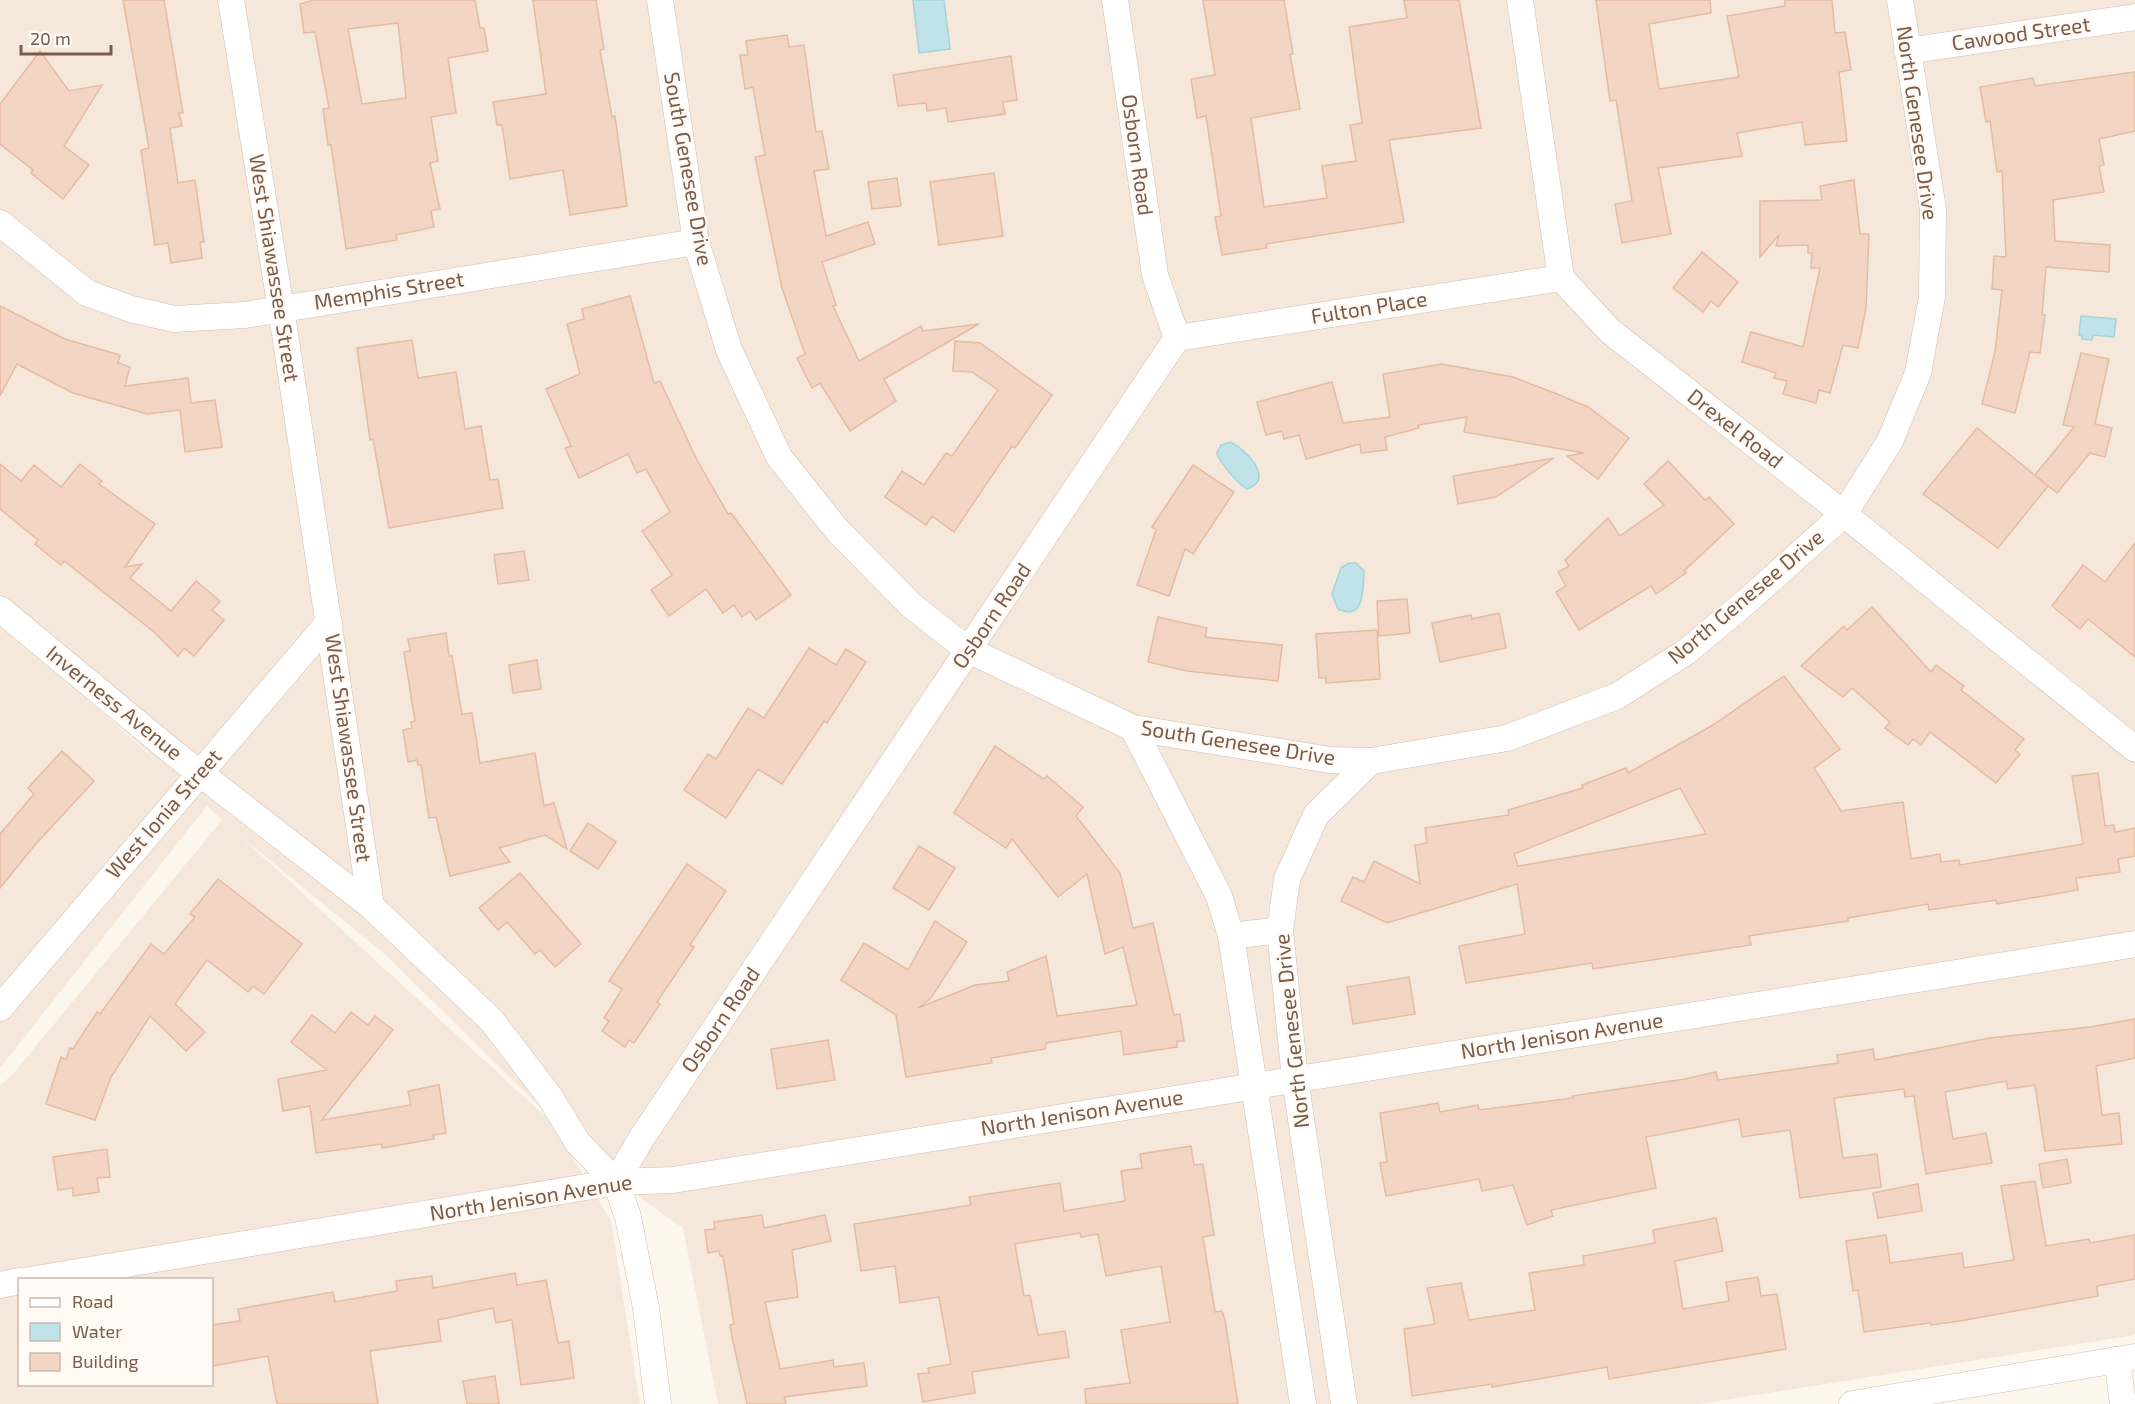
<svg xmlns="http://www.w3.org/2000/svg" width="2135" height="1404" viewBox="0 0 2135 1404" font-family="'Exo 2',sans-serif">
<rect width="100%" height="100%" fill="#fdf6ec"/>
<path fill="#f5e8da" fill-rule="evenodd" d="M0,0H2135V1335L1699,1404H718L683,1228L616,1181L551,1123L611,1220L640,1404H0V1085L13,1074L222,820L207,806L0,1068V622L172,774L0,615ZM239,835L388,957L542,1109L547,1118ZM20,1280H212V1384H20Z"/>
<g fill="#bfe3e8" stroke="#a5d3da" stroke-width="1.5">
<path d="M913,0H944L950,49L919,53Z"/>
<path d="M2081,316L2116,319L2114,337L2093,335L2092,340L2082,339V335H2079Z"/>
<path d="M1230,442C1245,448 1276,480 1247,489C1240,486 1218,461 1217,453L1221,445Z"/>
<path d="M1349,563H1356L1364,571C1363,588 1365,622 1338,609L1332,594L1341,568Z"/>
</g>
<g fill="#f3d5c3" stroke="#e6bba3" stroke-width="1.5" fill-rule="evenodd">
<path d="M123,0H164L183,113H179L182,126L170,128L178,183L195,180L204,242H200L202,258L171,263L168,243L155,245L141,150L149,148Z"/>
<path d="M314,0H475L480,28H484L488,51L448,58L456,113L431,117L438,161L430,163L440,209L431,211L434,227L396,235L397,240L346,249L331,145H328L323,109L329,108L315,32L304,33L300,4ZM398,23L406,98L362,104L348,29Z"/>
<path d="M533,0H596L604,49L600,50L612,117L615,116L627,206L570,215L563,170L510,179L502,125H497L493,102L546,94Z"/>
<path d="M1203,0H1284L1293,54L1290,55L1300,109L1251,118L1264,207L1327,198L1322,166L1356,161L1350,125L1362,123L1349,27L1407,18L1404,0H1459L1481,128L1389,140L1404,222L1266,244L1267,248L1222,255L1215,217L1221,216L1206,116L1197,118L1191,79L1215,75Z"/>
<path d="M1596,0H1710L1711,13L1649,24L1659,89L1739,77L1727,16L1785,6V0H1832L1835,33L1845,32L1851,70L1839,72L1847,141L1805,145L1802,122L1737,133L1742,156L1658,168L1671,234L1622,243L1615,204L1632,201L1616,100L1610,101Z"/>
<path d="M787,35L789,47L804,45L816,132L822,131L829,169L814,171L826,236L868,222L875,244L822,262L836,305L833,306L859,361L921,326L923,331L979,324L884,379L896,401L850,431L820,383L812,388L797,358L805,354L782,288L755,157L765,155L753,87L745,89L740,55H748L746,41Z"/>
<path d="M40,51L69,91L102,85L64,146L89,165L63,199L31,173L33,170L0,144V104Z"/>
<path d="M1011,56L1017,100L1003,102L1005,114L948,122L946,108L927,111L926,103L898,106L893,75Z"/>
<path d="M2135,72V131L2099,139L2104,165L2099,166L2104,192L2053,200L2055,241L2110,245L2109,272L2046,267L2042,315H2045L2040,353L2030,352L2015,413L1982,404L1995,352L2002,290L1992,289L1994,256L2006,257L2002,171L1997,172L1990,121L1986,122L1980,87L2033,78L2035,86Z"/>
<path d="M994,173L1003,236L939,245L930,182Z"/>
<path d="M897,178L901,206L872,209L868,182Z"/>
<path d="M1854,180L1860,234H1869L1866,309L1858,348L1843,345L1830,393L1819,390L1816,403L1783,394L1787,381L1774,378L1776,373L1742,362L1751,332L1803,347L1820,268H1811L1812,253H1808V245L1776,246L1779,235L1760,257V201L1822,200L1820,186Z"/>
<path d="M1702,252L1738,282L1718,307L1711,301L1703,312L1673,288Z"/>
<path d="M630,296L654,383L660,381L697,460L728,514L731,513L791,595L756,620L750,611L742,617L734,605L723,613L706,589L669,616L651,590L672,575L642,531L670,512L646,469L637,473L628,454L579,478L565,448L571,446L546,389L580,374L567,324L584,319L582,309Z"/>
<path d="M0,306L65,339L120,355L118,363L130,367L125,386L188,378L191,403L215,400L222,447L185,452L180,410L147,414L73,393L17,364L0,396Z"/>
<path d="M412,340L418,378L456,372L465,429L481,426L490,480L498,479L503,508L389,528L373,439L370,440L357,348Z"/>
<path d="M955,341L980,343L1052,395L1015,448L1012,446L954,532L932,516L926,525L885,497L902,471L924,485L946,453L952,456L998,390L972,372L953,371Z"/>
<path d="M2081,353L2109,359L2095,424L2112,428L2105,457L2090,453L2057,493L2035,475L2074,427L2063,425Z"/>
<path d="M1442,364L1513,377L1557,394L1588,407L1629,438L1598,479L1567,456L1584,453L1464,432L1467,417L1418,425L1419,428L1385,437L1387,450L1361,453L1360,444L1306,459L1299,435L1284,439L1282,431L1266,435L1257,402L1332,382L1343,423L1390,417L1383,374Z"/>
<path d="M1977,428L2048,486L1998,548L1923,494Z"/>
<path d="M1554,458L1496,497L1458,504L1453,476Z"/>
<path d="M1668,461L1705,500L1709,497L1734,524L1684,571L1686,573L1656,594L1651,586L1579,630L1556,592L1566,586L1558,572L1569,566L1565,560L1608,518L1620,536L1664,505L1644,484Z"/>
<path d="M0,464L21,481L34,465L61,487L80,464L102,481L99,484L155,524L125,567L142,564L130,578L171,611L196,581L220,601L212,610L224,620L194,656L184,648L178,656L154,632L64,561L61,565L35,544L38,540L0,509Z"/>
<path d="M1193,465L1234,492L1193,554L1185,549L1169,596L1137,585L1156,530L1152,527Z"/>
<path d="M2135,543V657L2088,619L2080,629L2052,606L2083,565L2105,582Z"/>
<path d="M524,551L529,580L498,584L494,555Z"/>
<path d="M1407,599L1410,633L1379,636L1377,601Z"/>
<path d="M1872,607L1931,672L1936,665L1964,686L1961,690L2024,739L2015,750L2020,754L1996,783L1930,732L1921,745L1913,739L1908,745L1885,728L1890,722L1852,688L1843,697L1801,666L1844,626L1847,630Z"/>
<path d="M1499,613L1506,648L1440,662L1432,623L1471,615L1472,619Z"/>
<path d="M1158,617L1207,628L1205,637L1282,645L1278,681L1187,671L1148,662Z"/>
<path d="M1377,630L1380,679L1326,683V678H1319L1316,634Z"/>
<path d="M446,633L449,656H452L462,714L472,713L480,763L535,753L544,806L554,803L567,849L545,835L499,848L510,862L450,876L436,817L429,818L421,765H418L417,760L408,762L403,730L412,728L411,722L415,721L404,652L410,651L408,639Z"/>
<path d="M809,648L836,665L846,649L866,662L827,723L824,721L782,784L758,769L726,818L684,790L708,754L716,759L748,708L764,718Z"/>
<path d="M537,660L541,689L513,693L509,665Z"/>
<path d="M1784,676L1840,749L1814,768L1841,811L1903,802L1911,859L1940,854L1941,862L1959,860L1960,865L2083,844L2072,776L2098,773L2105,826L2114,825L2115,832L2135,828V856L2118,859L2120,872L2076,878L2078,890L1997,904L1996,900L1929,910L1928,904L1848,918V921L1749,936L1751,945L1593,969L1592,963L1466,983L1459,946L1525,934L1517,884L1387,923L1341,901L1353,877L1364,882L1374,861L1420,884L1415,845L1427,843L1425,828L1509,815L1508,810L1583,788L1582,785L1626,768L1628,773L1713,725ZM1680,788L1706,834L1518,866L1514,854Z"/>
<path d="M995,746L1044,779L1047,776L1083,807L1076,816L1120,873L1133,928L1153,923L1174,1015L1180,1014L1184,1041H1177V1047L1124,1055L1121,1031L1046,1043L1045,1049L991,1058L992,1063L906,1077L896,1015L841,980L864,943L908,970L935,921L967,942L931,998L918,1008L975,985L1009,981L1007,972L1046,956L1057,1016L1137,1005L1123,947L1105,954L1087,874L1058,897L1012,839L1006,848L954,813Z"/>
<path d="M62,751L94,781L34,846L0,888V834L34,794L28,788Z"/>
<path d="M588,823L616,842L598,869L570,851Z"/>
<path d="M919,846L955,868L929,910L893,888Z"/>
<path d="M687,864L726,891L690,945L694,947L657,1002L660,1004L634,1043L629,1040L625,1047L602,1031L609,1021L604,1018L622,989L609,981Z"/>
<path d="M520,873L581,944L555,967L540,950L535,954L507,922L498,930L479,908Z"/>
<path d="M218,879L302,944L264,994L253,986L248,992L207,960L175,1004L205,1032L186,1051L150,1016L111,1077L95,1120L46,1104L61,1057L66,1060L70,1048L73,1049L97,1012L100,1014L151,944L164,954L195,917L190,914Z"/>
<path d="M1409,977L1415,1014L1353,1024L1347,987Z"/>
<path d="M351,1012L368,1025L375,1016L393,1030L322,1120L411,1105L408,1091L439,1085L446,1133L433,1135L434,1139L382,1148V1144L316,1153L310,1106L283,1111L278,1079L327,1070L291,1042L312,1015L335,1033Z"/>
<path d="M2135,1019V1058L2096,1066L2102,1115L2119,1113L2122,1144L2045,1151L2035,1085L2008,1089L2006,1081L1945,1092L1953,1139L1986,1133L1992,1163L1926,1174L1914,1096L1905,1097L1904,1089L1834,1098L1843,1158L1877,1154L1881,1187L1800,1198L1790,1130L1742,1137L1739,1119L1646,1137L1656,1188L1551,1210L1553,1216L1527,1225L1513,1185L1482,1191L1479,1179L1386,1196L1380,1163L1387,1162L1380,1113L1438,1103L1440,1112L1478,1105L1479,1110L1573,1098L1572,1096L1685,1079L1716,1072L1718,1080L1838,1063L1837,1055L1873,1049L1875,1060L1990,1038L2090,1027Z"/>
<path d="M828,1040L835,1080L777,1089L771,1049Z"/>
<path d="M1191,1146L1194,1165L1203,1164L1214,1235L1203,1237L1215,1312L1222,1311L1225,1320L1238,1404H1086L1085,1389L1130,1383L1121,1330L1170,1322L1161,1266L1106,1276L1098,1234L1081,1237L1080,1233L1015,1244L1024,1296L1030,1295L1038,1335L1065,1331L1069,1357L972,1372L975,1393L923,1402L918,1374L929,1373L928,1368L951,1364L939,1297L900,1303L895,1266L861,1271L854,1224L971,1205L969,1197L1060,1183L1064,1211L1125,1201L1121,1171L1142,1168L1140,1154Z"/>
<path d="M107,1149L110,1177L97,1178L99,1192L73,1196V1188L58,1190L53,1157Z"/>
<path d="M2067,1159L2071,1183L2043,1188L2039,1164Z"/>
<path d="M2035,1181L2046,1246L2089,1239L2090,1243L2135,1235V1279L2097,1286L2098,1296L1960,1321L1931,1325L1930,1323L1864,1332L1858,1290L1853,1291L1846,1241L1886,1235L1890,1263L1962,1253L1964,1268L2014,1260L2001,1186Z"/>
<path d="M1918,1184L1922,1211L1878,1218L1873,1193Z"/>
<path d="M762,1215L764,1228L825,1215L831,1241L792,1250L798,1297L765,1302L780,1369L833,1360L834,1367L864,1363L867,1386L784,1397L786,1404H747L732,1337L730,1325L734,1324L723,1256H720L719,1251L708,1253L705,1230L715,1229L714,1222Z"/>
<path d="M1716,1218L1723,1251L1675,1261L1683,1309L1729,1301L1726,1282L1758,1277L1761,1296L1777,1294L1786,1349L1609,1379L1607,1367L1492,1387V1384L1412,1396L1404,1329L1435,1324L1427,1288L1461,1283L1469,1320L1535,1310L1529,1273L1584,1265L1583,1256L1655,1243L1653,1230Z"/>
<path d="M515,1273L517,1285L546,1280L558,1343L569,1341L574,1378L521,1385L512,1320L496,1323L493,1308L438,1320L441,1341L370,1351L378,1404H277L268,1356L212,1366V1325L240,1321L238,1309L333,1292L335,1302L397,1291L396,1281L432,1276L433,1288Z"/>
<path d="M495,1376L499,1404H467L463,1381Z"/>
</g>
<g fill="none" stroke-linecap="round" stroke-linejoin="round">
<defs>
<g id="street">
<path d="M231,0L285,334L371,906L492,1021L550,1097L578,1143L616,1182L628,1217L646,1308L658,1404"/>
<path d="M660,0L696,242L729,350L779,457L837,530L912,606L968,650L1133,728L1330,760L1371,761L1507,738L1617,696L1686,652L1747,601L1844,514L1890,441L1918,373L1932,297L1933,209L1900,0"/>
<path d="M1520,0L1561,278L1610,331L1844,514L2135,749"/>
<path d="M1907,51L2135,17"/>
<path d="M0,223L87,293L131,309L174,319L245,315L696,242"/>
<path d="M1177,338L1561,278"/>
<path d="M0,609L170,750L371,906"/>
<path d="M1133,728L1219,896L1231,936L1303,1404"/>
<path d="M1231,936L1280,930"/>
<path d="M0,1008L329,622"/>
<path d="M616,1182L641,1139L1177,338L1155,275L1115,0"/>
<path d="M30,1280L616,1182L673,1180L2135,944"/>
<path d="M0,1285L20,1281"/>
<path d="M2117,1360L2123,1404"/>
<path d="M1344,1404L1295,1079L1280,930L1287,879L1316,815L1371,761"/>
<path d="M1852,1404L2135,1357"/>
</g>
</defs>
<use href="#street" stroke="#d1beb0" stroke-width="27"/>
<use href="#street" stroke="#fff" stroke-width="26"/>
</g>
<g text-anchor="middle" stroke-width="4.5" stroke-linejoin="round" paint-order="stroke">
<g font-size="21" fill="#7a5c4d" stroke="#fffaf3">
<text transform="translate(2021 34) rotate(-8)" y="7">Cawood Street</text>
<text transform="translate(1917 123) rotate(82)" y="7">North Genesee Drive</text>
<text transform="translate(1137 155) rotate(82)" y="7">Osborn Road</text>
<text transform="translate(688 169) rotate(80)" y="7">South Genesee Drive</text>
<text transform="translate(274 268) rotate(81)" y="7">West Shiawassee Street</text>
<text transform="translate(389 291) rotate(-9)" y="7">Memphis Street</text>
<text transform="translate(1369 308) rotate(-9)" y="7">Fulton Place</text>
<text transform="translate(1735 429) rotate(38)" y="7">Drexel Road</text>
<text transform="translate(1746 597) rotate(-40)" y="7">North Genesee Drive</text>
<text transform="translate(992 616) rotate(-56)" y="7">Osborn Road</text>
<text transform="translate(114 703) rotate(39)" y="7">Inverness Avenue</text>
<text transform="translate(1238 743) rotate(9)" y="7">South Genesee Drive</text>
<text transform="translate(348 748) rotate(82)" y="7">West Shiawassee Street</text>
<text transform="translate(164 814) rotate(-49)" y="7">West Ionia Street</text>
<text transform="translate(721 1020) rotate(-56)" y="7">Osborn Road</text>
<text transform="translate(1292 1031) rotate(-96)" y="7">North Genesee Drive</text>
<text transform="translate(1562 1036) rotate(-9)" y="7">North Jenison Avenue</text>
<text transform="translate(1082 1113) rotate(-9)" y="7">North Jenison Avenue</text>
<text transform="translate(531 1198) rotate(-9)" y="7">North Jenison Avenue</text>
</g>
</g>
<rect x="18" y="1278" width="195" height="108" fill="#fffaf3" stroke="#cabbb1" stroke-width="1.5"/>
<rect x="30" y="1298" width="30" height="9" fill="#ffffff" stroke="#cabbb1" stroke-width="1.5"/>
<text x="72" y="1308" font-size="18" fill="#7a5c4d">Road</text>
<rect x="30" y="1323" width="30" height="18" fill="#bfe3e8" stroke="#cabbb1" stroke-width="1.5"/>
<text x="72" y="1338" font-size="18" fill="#7a5c4d">Water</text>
<rect x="30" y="1353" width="30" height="18" fill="#f3d5c3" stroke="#cabbb1" stroke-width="1.5"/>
<text x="72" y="1368" font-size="18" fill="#7a5c4d">Building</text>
<path d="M21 45v9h90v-9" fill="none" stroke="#7a5c4d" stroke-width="3"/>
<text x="30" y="45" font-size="18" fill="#7a5c4d" stroke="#fffaf3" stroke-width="4.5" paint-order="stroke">20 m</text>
</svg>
